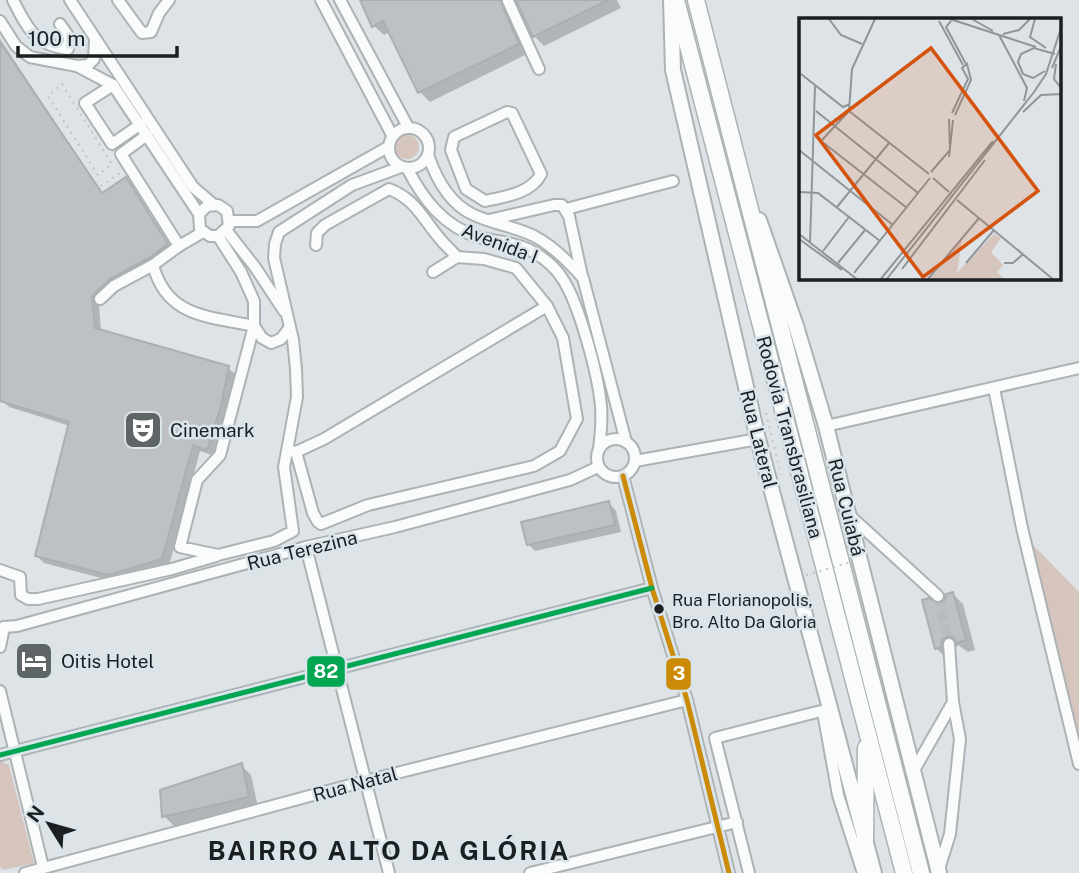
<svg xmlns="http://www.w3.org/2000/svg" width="1079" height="873" viewBox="0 0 1079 873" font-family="'Public Sans',sans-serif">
<rect width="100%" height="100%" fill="#dde3e7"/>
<g fill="#d6c5bd">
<circle cx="407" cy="147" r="12"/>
<path d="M1031,543L1079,592V741Z"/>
<path d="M0,761L9,765L34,863L4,870L0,867Z"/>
</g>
<g fill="#0003">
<path d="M362,0H617L621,8L544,46L534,36L519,3L514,4L527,54L430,102L420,92L390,32L384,35L374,26Z"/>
<path d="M0,39L103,194L126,180L133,187L174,252L117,286L102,300L99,305L101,332L228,368L236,375L227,414L214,456L200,451L169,566L116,582L44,563L37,556L70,426L9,407L0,398Z"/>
<path d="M609,503L616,511L621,532L535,551L528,544Z"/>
<path d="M953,594L963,604L975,650L968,652L958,645L946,658L936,648L940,606Z"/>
<path d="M241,765L251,775L258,807L174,826L164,816Z"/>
</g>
<g fill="#bdc1c4" stroke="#aaafb2" stroke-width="2">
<path d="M360,0H500L519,44L418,93L383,21L372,27Z"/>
<path d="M516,0H608L533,37Z"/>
<path d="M0,42L102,193L126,177L168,244L149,258L110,279L95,293L92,297L95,328L229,366L221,406L207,450L193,445L162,559L108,575L35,556L69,422L0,401Z"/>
<path d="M609,501L615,525L527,545L521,522Z"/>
<path d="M953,592L966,640L957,643L953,637L948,636L942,640L941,647L935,649L922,600L929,598L940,604L944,601L946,594Z"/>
<path d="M242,763L249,797L162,817L160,790Z"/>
</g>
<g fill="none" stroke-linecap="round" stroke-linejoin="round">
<path stroke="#b6bcbf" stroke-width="10" stroke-dasharray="10 5" stroke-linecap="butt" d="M938,596L949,644"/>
<defs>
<g id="minor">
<path d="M13,0C27,28 35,45 68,49L69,37L60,24"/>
<path d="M70,0L193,187L213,204"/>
<path d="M118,0L142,33L151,32L159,13L169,0"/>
<path d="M321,0L392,135"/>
<path d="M340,0L408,127"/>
<path d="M508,1L539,69"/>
<path d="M0,21L16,46L30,57L77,66L113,85L199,214L200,229L210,236H218L229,226L227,211L218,205L207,206L199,214"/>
<path d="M77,66L88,65L94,59L95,40"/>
<path d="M113,85L85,103L112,144L141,124"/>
<path d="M507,112L512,113L541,174C532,193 504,197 485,201L466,189L451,150L454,137Z"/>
<circle cx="409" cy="148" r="20"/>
<path d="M147,135L121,154L179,246"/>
<path d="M428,155C436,178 449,203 472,214C492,224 514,226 534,236C553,246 569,262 583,278L626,442"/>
<path d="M407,168C423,199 443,226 478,237C497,242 517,242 535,253C545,259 555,267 562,278C579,303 598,374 601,406C602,420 601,434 599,449"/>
<path d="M566,209L673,181"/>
<path d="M489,220L554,205H562L569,216L582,276"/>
<path d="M230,221H257L388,147"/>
<path d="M226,230L255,267L284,311"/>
<path d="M203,232L179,246L153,265C167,318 209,316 254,326L262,338L271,343L281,339L290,327"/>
<path d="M218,236L241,272L254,301V326L220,455L197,480L180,547L218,555L274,541L293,531L284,467L297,397L296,369L293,340L274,258L275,244L279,232L352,185L401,167"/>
<path d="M316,245L317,233L325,225L389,189C416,199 424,221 441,240C446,246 452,251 457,257"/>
<path d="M100,299L114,286L153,265"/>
<path d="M994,388L1022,528L1079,764"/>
<path d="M826,426L1079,368"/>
<circle cx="616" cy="458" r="19"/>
<path d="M290,451L296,452L324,439L547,306"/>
<path d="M296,452L313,513L318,522L321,524L368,505L534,466L560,451L577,419L563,338L547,306L516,268L484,259L457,257L433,272"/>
<path d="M635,461L758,439"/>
<path d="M623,476L652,588L687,700L729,873"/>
<path d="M848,514L938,596"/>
<path d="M306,547L389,873"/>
<path d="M0,570L20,577L21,595L28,599H38L172,569L216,556"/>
<path d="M4,627L17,626L306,547L395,527L570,480L598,467"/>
<path d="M0,647L4,627"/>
<path d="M0,691L43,867"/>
<path d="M0,755L652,588"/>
<path d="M913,772L953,702"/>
<path d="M939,869L950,834L960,739L953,702L949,644"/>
<path d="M25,873L365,781L687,700"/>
<path d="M530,873L737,822"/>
<path d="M749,873L715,738L821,711L823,712L838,795L863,873"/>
</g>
<g id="major">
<path d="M671,0L673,70L758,439L874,873"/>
<path d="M759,220L796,326L826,426L939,873"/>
</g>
<g id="highway">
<path d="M676,0L904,873"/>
<path d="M696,0L921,873"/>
<path d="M865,840L866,748"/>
</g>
</defs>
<use href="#minor" stroke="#adb2b4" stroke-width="14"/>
<use href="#major" stroke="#adb2b4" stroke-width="18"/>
<use href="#highway" stroke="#adb2b4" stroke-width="19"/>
<g stroke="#c1c4c5" stroke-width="2" stroke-dasharray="2 5" stroke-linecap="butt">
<path d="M62,84L112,164L98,175L48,96Z"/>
<path d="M89,194L120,173"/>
<path d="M766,413L781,475"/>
</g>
<use href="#minor" stroke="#fafbfb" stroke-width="10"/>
<use href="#major" stroke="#fafbfb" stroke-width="14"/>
<use href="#highway" stroke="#fafbfb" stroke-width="16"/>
<path stroke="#c1c4c5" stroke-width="2" stroke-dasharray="2 5" stroke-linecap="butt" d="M806,575L851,562"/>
<defs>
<path id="bus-1" d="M623,476L652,588L687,700L729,873"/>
<path id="bus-2" d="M0,755L652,588"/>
</defs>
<use href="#bus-1" stroke="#d9e4eb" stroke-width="10"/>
<use href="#bus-2" stroke="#d9e4eb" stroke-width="10"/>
<use href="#bus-1" stroke="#cb8b07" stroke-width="5"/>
<use href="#bus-2" stroke="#00a651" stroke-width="5"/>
</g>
<defs>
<symbol id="theatre-square" viewBox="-11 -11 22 22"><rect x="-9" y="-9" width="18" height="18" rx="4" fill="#5f6466" stroke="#d9e4eb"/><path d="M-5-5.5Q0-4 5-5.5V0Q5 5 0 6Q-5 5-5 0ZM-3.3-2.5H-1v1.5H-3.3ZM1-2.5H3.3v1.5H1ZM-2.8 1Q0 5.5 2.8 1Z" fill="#fff"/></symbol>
<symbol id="hotel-square" viewBox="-11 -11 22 22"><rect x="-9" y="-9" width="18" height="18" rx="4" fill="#5f6466" stroke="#d9e4eb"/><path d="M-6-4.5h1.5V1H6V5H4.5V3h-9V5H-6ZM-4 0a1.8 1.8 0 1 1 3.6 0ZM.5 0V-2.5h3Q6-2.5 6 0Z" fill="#fff"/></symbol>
</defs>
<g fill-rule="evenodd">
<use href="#theatre-square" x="121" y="408" width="44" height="44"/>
<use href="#hotel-square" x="12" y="639" width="44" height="44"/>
</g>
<circle fill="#1b1f21" stroke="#d9e4eb" stroke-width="2.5" cx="659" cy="609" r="6"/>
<g text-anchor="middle" stroke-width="5" stroke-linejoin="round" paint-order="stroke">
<g font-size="17" fill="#1b1f21" stroke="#d9e4eb" text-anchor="start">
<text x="672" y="606">Rua Florianopolis,<tspan x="672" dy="22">Bro. Alto Da Gloria</tspan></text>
</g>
<g font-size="19" fill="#1b1f21" stroke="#d9e4eb">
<text transform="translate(500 243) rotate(21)" y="7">Avenida I</text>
<text transform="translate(790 437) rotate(75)" y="7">Rodovia Transbrasiliana</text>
<text transform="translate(759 439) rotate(76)" y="7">Rua Lateral</text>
<text transform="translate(847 507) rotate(76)" y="7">Rua Cuiabá</text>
<text transform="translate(302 550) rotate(-14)" y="7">Rua Terezina</text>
<text transform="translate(355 784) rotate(-15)" y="7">Rua Natal</text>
</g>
<g font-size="19" fill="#1b1f21" stroke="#d9e4eb" text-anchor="start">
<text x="170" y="437">Cinemark</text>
<text x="61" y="668">Oitis Hotel</text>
</g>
<g font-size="26" font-weight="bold" letter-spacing="2" fill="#1b1f21" stroke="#d9e4eb">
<text x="389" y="860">BAIRRO ALTO DA GLÓRIA</text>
</g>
</g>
<g transform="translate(799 18)">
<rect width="262" height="262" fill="#dde3e7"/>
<path d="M195,216L202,220L192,234L204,247L198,254L206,262H129L163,220L158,255Z" fill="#d6c5bd"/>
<path fill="none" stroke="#8f9598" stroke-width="2" d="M30,1L42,17L63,26M151,1L237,29M173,1L194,13M236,1L231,19L247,30M140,3L164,47M152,3L147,9L167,46M204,16L220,12L231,1M200,17L228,70L225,83M257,46L255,61L263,71M253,50L263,26M246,53L234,60L224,56L219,44L222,36L235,30L256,36M2,56L44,89L51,86M17,93L119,175M50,93L130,156M50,93L53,51L76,1M224,94L242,77L263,76M153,95L169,61L163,50L168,46L172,62L156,97M17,119L108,190M23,122L50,93M0,132L94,207M150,139L154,102M132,154L151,132L150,101M134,160L150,174M0,174L19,175L81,223M158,182L255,262M38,189L90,125M0,216L59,262M0,221L43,252M11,225L16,68M24,233L50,199M39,245L66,212M167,245L195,212M205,245H214L224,236M103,251L186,142M55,255L131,160M81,262L194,123M87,262L235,74L247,56L263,7M128,262L180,200"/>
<path fill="#d4530e" fill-opacity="0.15" stroke="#d4530e" stroke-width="3.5" d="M132,30L239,173L124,259L17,117Z"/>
<rect width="262" height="262" fill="none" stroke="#1b1f21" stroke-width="3.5"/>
</g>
<g stroke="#d9e4eb" stroke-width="2.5">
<rect x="306" y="655" width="40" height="33" rx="7" fill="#00a651"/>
<rect x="665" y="657" width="27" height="34" rx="7" fill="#cb8b07"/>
</g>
<g font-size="19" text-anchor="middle" font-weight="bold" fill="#fff">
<text x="326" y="678">82</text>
<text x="679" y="680">3</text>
</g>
<g transform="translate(49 824) rotate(307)" stroke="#d9e4eb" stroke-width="5" paint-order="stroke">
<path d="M0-5L12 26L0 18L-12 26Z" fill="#1b1f21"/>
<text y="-10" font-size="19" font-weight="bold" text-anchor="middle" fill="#1b1f21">N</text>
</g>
<path d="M18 46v10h159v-10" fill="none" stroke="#1b1f21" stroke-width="3.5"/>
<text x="28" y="46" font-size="21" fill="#1b1f21" stroke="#d9e4eb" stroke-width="5" paint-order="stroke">100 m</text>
</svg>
